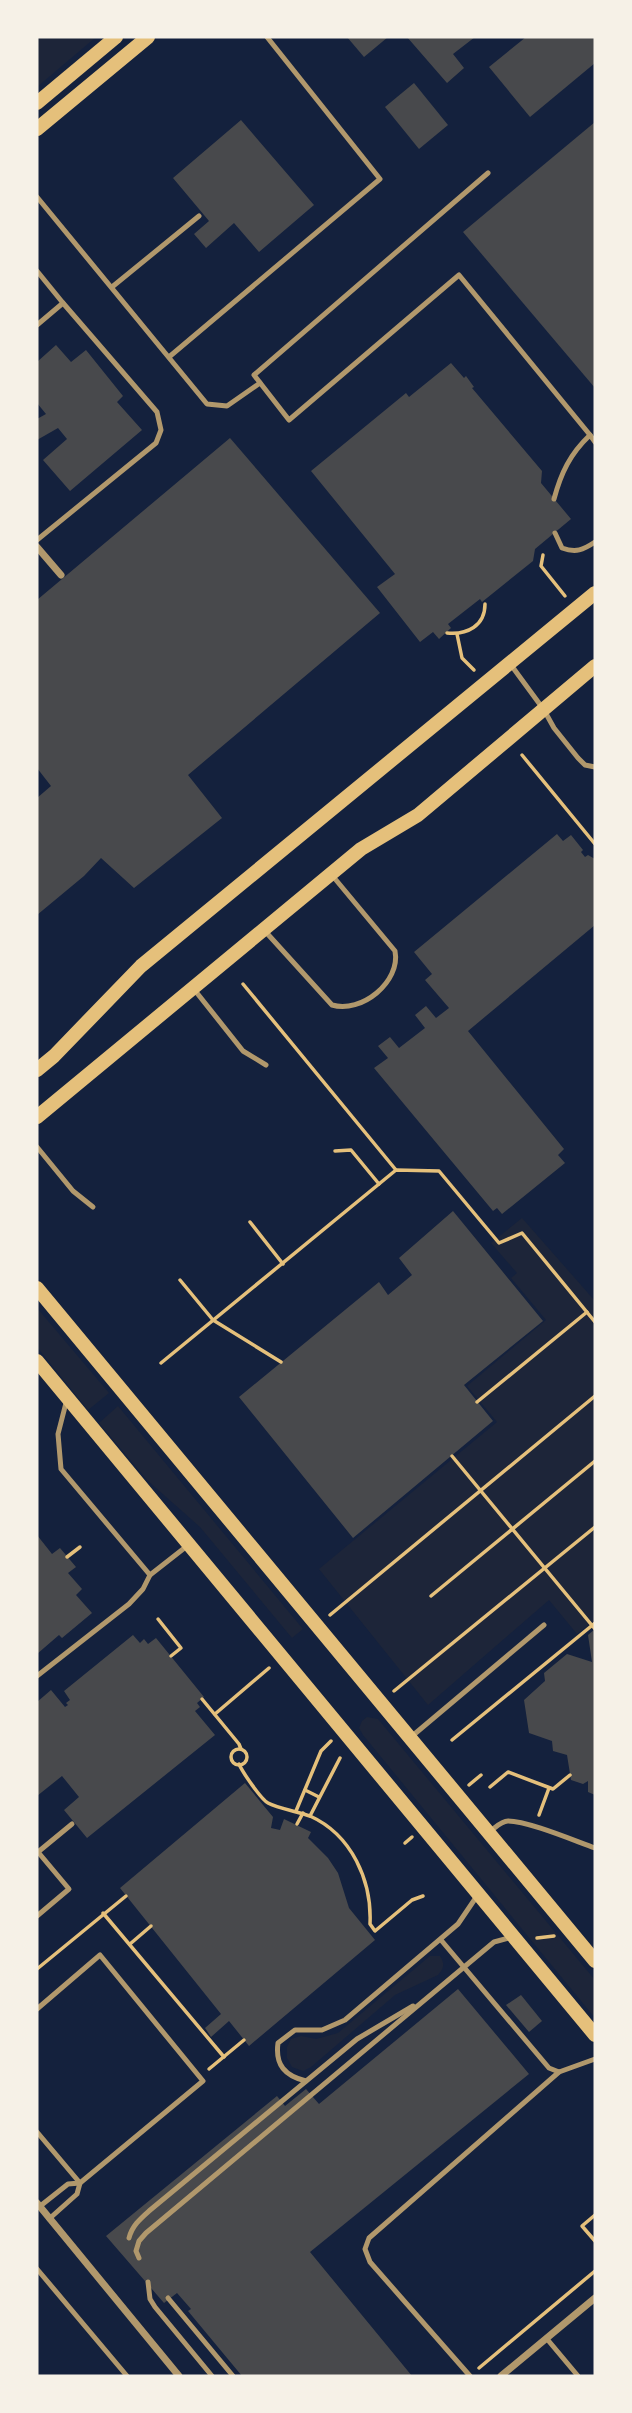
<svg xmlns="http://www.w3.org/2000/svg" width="632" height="2413" viewBox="0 0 632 2413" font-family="Signika,sans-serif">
<rect width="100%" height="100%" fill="#14213d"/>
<g fill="#1d2539">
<path d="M37,37H96L37,87Z"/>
<path d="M522,1218L595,1301V1620L577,1634L549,1600L428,1705L319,1569L497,1422L467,1386L546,1320L511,1278L517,1273L491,1243Z"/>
<path d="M37,1308L109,1393L88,1410L37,1347Z"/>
<path d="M118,1406L303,1629L292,1638L200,1527L147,1480L99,1423Z"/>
<path d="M367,1717L378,1719L595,1980V2018L363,1735L359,1728L362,1721Z"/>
<path d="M430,1956H440C445,1964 444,1968 438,1975L395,1995L311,2067L303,2071L292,2067L287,2058V2047L291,2039L301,2036L316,2039L338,2033Z"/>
</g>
<g fill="#48494c">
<path d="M347,37H388L364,57Z"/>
<path d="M407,37H475L453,54L464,68L447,83Z"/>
<path d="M526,37H595V63L530,117L489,67Z"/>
<path d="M414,83L448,125L419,149L385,107Z"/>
<path d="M241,120L314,205L259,252L234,223L206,248L194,234L209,221L173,178Z"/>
<path d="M595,122V388L463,232Z"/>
<path d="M56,345L71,362L86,350L123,396L117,402L142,430L70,491L43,460L67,439L58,428L37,440V419L46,414L37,403V362Z"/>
<path d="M451,363L464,378L466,376L474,387L472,388L542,471L541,483L571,519L535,549L533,561L482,602L480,599L448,624L451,628L439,639L433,632L420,642L377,587L395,574L311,471L406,393L409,397Z"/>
<path d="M230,438L380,613L188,775L222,818L134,888L101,858L84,876L37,915V798L51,786L37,768V600Z"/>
<path d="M557,834L563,841L571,835L583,850L581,852L585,857L588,855L595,859V925L468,1031L564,1149L558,1155L565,1163L502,1214L497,1208L493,1211L374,1068L388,1058L378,1046L390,1037L399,1048L425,1028L415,1015L426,1006L436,1018L449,1008L425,980L432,974L414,952Z"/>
<path d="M453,1211L543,1321L464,1385L493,1421L353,1538L239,1397L379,1282L388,1295L412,1275L399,1258Z"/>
<path d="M37,1535L52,1554L60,1548L76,1567L68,1573L82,1589L76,1595L92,1613L62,1638L59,1635L37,1654Z"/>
<path d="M595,1629V1795L588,1792V1781L583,1784L571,1780L567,1755L553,1751L552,1741L529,1733L524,1700L545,1681L544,1673L567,1654L592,1662L588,1635Z"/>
<path d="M133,1635L140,1643L144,1639L148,1644L156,1638L204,1697L197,1703L200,1707L195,1711L215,1735L87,1838L64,1810L79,1797L62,1776L37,1796V1702L51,1690L65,1707L68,1705L66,1703L70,1700L64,1691Z"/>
<path d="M245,1783L273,1817L271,1828L280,1830L284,1819L311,1832L308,1838L328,1858L338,1873L349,1908L375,1940L249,2046L229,2021L211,2037L205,2028L221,2014L120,1888Z"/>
<path d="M458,1989L529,2074L310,2252L412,2376H242L188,2311L191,2309L177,2293L164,2303L106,2236L277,2096L285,2106L306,2089L319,2104Z"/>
<path d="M521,1995L542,2021L529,2032L506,2005Z"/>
</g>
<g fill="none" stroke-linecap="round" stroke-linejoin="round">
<g stroke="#e5c07b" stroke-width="3.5">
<path d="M543,555L541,566L565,596"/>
<path d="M447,633C467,635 485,626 485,604"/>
<path d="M457,634L462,658L474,670"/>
<path d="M522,755L595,844"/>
<path d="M243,984L396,1170"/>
<path d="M335,1151L351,1150L379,1184"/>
<path d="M250,1222L283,1264"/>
<path d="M180,1280L213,1320L281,1362"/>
<path d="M161,1363L396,1170L439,1171L499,1243L522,1233L595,1322"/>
<path d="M477,1402L587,1312"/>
<path d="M452,1456L595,1629"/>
<path d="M67,1557L80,1547"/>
<path d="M431,1596L595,1461"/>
<path d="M330,1615L595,1396"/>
<path d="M158,1619L181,1648L171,1656"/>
<path d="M394,1691L595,1527"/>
<path d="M202,1699L239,1744L241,1749"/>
<path d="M215,1714L269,1668"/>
<path d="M452,1740L595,1623"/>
<circle cx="239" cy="1757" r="8"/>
<path d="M239,1764C243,1773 261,1799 268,1803C277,1808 299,1812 310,1816C352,1835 372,1881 370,1924L375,1931L412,1900L423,1896"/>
<path d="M469,1785L481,1775"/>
<path d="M490,1787L508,1772L553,1789L570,1775"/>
<path d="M305,1790L319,1797"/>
<path d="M296,1811L321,1751L331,1741"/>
<path d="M539,1815L549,1788"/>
<path d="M310,1816L340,1758"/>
<path d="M297,1824L303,1813"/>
<path d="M405,1843L412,1837"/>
<path d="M103,1913L224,2057"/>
<path d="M537,1938L554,1936"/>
<path d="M130,1944L151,1926"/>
<path d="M37,1969L126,1896"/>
<path d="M209,2069L244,2040"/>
<path d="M595,2215L582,2226L595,2241"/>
<path d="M479,2368L595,2271"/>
</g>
<g stroke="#b1986c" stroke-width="5">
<path d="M488,173L254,375L289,420L459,275L590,435"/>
<path d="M37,197L207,404L227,406L260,383"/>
<path d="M37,271L63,303"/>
<path d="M112,287L199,216"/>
<path d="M37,325L63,303L157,412L161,430L156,443L37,540"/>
<path d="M169,357L380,179L267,37"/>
<path d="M554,499C561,473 570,454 590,435L595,442"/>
<path d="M555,533L562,548C576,553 583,550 595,542"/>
<path d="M511,665L544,710L554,728L578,758L585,765L595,767"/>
<path d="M264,930L332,1005C361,1014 401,982 395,951L331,874"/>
<path d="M193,988L243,1051L266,1065"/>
<path d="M37,1147L73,1191L93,1207"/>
<path d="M67,1399L58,1434L61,1469L150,1575L187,1546"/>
<path d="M37,1676L129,1604L143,1589L150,1575"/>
<path d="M411,1737L544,1625"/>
<path d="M489,1832C495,1828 501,1821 508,1821C528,1821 575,1841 595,1848"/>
<path d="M37,1916L69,1889L38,1852L72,1824"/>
<path d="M441,1940L549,2068L559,2072L595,2059"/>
<path d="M37,2009L100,1955L203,2081L80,2183L68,2184L39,2207"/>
<path d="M306,2081C285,2076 275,2065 278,2043L295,2030H322L345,2020L458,1924L477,1896"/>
<path d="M37,2132L80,2183"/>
<path d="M49,2219L77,2194L80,2183"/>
<path d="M129,2238C132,2226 140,2219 149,2211L357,2039L413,2006"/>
<path d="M139,2258L136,2251L139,2241L146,2233L494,1942L512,1937"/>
<path d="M37,2269L127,2376"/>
<path d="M148,2282L150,2299L155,2307L212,2376"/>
<path d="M168,2298L233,2376"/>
<path d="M547,2339L578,2376"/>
<path d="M470,2376L370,2262L365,2249L369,2238L559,2072"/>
</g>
<g stroke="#b1986c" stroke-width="7">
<path d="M37,547L61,575"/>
<path d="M37,2203L179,2376"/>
<path d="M501,2376L595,2298"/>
</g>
<g stroke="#e5c07b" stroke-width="14">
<path d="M37,103L116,37"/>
<path d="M37,129L148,37"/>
<path d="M37,1070L54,1056L141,966L595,593"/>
<path d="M37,1117L361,849L418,815L595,666"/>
<path d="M37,1288L595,1961"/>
<path d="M37,1361L595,2035"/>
</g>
</g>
<rect width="632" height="2413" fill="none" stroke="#f6f1e7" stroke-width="77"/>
</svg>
